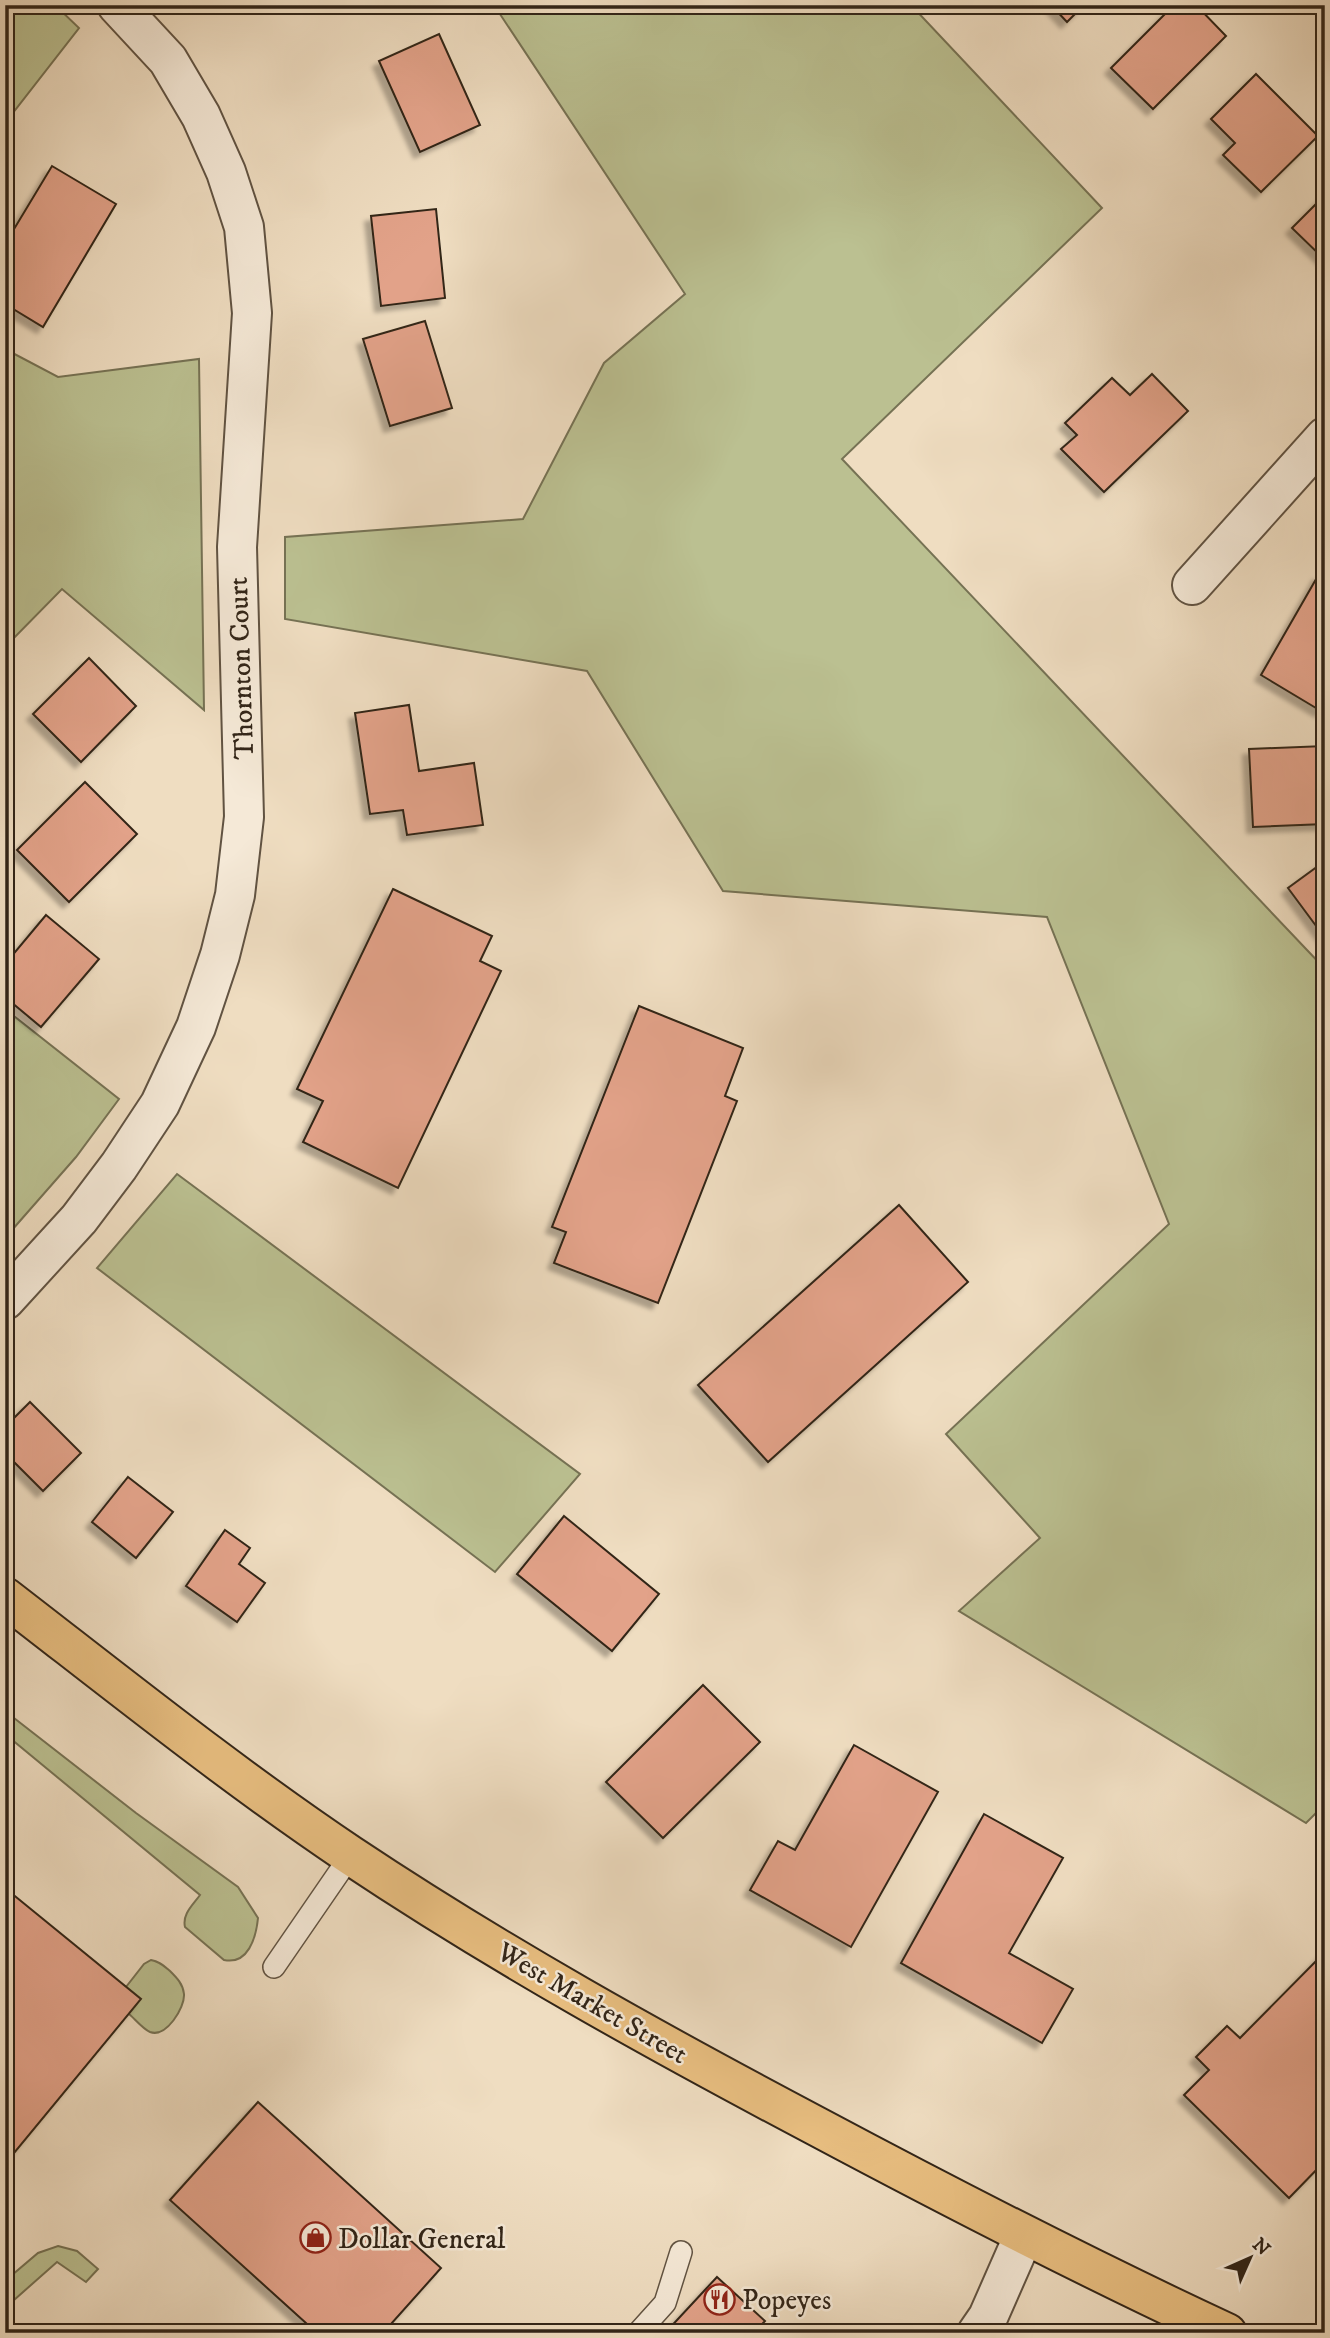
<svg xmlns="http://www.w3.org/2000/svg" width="1330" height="2338" viewBox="0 0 1330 2338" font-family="'IM FELL DW Pica',serif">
<defs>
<filter id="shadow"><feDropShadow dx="-6" dy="6" stdDeviation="2" flood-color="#0004"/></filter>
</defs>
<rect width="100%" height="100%" fill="#efddc1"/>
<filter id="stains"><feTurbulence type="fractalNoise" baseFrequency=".00286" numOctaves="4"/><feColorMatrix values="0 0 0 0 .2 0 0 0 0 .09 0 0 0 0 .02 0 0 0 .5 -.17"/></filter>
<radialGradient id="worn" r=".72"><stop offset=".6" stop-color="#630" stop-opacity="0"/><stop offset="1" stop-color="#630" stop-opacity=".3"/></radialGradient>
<g fill="#bbc091" stroke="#767254" stroke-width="2">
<path d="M5,5H55L79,28L5,123Z"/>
<path d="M494,5H911L1102,208L842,459L1325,969V1804L1306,1823L959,1611L1040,1538L946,1434L1169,1224L1047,917L723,891L587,671L285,619V537L523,519L604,363L685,294Z"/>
<path d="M5,349L58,377L199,359L204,710L62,589L5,647Z"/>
<path d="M5,1009L119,1099L76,1157L5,1238Z"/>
<path d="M177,1174L580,1474L495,1572L97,1268Z"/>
<path d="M5,1711L136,1813L238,1887L258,1918C256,1938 248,1965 224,1960L185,1927C182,1914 193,1905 200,1895L5,1734Z"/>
<path d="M151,1960C159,1961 164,1966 170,1971C177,1978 183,1984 184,1994C185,2008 166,2038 150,2032C143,2029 135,2019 129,2014L126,1987L144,1964Z"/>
<path d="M58,2246L77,2251L98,2269L86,2282L57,2262L5,2308V2281L38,2253Z"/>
</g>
<g fill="#e2a289" stroke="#322518" stroke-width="2" filter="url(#shadow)">
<path d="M1051,5H1084L1067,22Z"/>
<path d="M1174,5H1196L1226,36L1153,109L1111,68Z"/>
<path d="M439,34L480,125L420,152L379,61Z"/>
<path d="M1256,74L1318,136L1261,192L1223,155L1235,143L1211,119Z"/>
<path d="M52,166L116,204L43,327L5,304V244Z"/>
<path d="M1325,195V260L1292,228Z"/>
<path d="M436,209L445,298L381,306L371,216Z"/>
<path d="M425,321L452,408L390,426L363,339Z"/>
<path d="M1152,374L1188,411L1104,492L1061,449L1077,435L1065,423L1112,378L1130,395Z"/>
<path d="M1319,574L1325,578V705L1321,711L1261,675Z"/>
<path d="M89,658L136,706L81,762L33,714Z"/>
<path d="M409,705L419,771L474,763L483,825L407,835L403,810L370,814L355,713Z"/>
<path d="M1325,746V824L1253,827L1249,749Z"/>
<path d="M85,782L137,834L69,902L17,850Z"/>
<path d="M1325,861V938L1288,888Z"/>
<path d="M393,889L492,936L480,961L501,971L398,1188L303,1142L323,1101L297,1089Z"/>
<path d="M46,915L99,959L41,1027L5,997V964Z"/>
<path d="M639,1006L743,1048L725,1096L737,1101L658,1303L554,1263L566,1232L552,1227Z"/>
<path d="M899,1205L968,1282L768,1462L698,1385Z"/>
<path d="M30,1402L81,1453L43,1491L5,1453V1427Z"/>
<path d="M128,1477L173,1512L136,1558L92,1522Z"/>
<path d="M564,1516L659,1594L612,1651L517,1574Z"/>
<path d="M225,1530L250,1548L239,1564L265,1583L237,1622L186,1586Z"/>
<path d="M703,1685L760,1742L663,1838L606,1782Z"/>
<path d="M854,1745L938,1792L851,1947L750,1890L778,1841L795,1850Z"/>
<path d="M984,1814L1063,1858L1009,1953L1073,1989L1042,2043L901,1963Z"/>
<path d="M5,1888L141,1999L5,2164Z"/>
<path d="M1325,1952V2161L1289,2198L1184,2095L1209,2070L1196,2057L1227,2026L1240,2038Z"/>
<path d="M258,2102L441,2268L383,2333H317L170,2200Z"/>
<path d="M717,2277L765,2321L754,2333H665Z"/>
</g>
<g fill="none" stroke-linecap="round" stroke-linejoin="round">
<defs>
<g id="lane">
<path d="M274,1967L351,1855"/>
<path d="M638,2333L665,2303L681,2252"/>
</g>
<g id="street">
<path d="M1192,585L1325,437"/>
<path d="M5,1300L79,1219L119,1166L160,1104L196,1027L220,955L235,895L244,817L237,547L252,313L244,227L226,172L201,116L168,60L117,5"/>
<path d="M977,2333L988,2317L1024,2235"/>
</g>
<path id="primary" d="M5,1597C119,1685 231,1775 350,1855C500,1955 657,2042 816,2126C951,2198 1087,2268 1227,2333"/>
</defs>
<use href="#lane" stroke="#615342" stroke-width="24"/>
<use href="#street" stroke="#615342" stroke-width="42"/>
<use href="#primary" stroke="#322518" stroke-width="42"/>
<use href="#lane" stroke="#f5e9d7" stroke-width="21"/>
<use href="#street" stroke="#f5e9d7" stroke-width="38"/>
<use href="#primary" stroke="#e8be80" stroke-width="38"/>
</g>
<defs>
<symbol id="shop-ring" viewBox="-11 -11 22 22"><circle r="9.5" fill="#f5e9d7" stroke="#8f2418" stroke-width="1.5"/><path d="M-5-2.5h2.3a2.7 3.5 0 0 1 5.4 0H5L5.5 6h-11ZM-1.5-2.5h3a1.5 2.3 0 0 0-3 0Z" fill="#8f2418"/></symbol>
<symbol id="restaurant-ring" viewBox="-11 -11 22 22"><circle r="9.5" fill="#f5e9d7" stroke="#8f2418" stroke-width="1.5"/><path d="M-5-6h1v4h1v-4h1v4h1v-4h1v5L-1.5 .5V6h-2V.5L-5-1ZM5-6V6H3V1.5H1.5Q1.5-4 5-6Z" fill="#8f2418"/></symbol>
</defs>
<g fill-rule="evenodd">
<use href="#shop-ring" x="298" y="2220" width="35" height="35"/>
<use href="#restaurant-ring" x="702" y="2282" width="35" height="35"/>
</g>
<g text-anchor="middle" stroke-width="5" stroke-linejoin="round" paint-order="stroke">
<g font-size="28" fill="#322518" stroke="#f5e9d7">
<text transform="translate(240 668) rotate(-92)" y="10">Thornton Court</text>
<text transform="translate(593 2002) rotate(30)" y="10">West Market Street</text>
</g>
<g font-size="28" fill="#322518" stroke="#f5e9d7" text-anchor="start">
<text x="338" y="2248">Dollar General</text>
<text x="742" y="2309">Popeyes</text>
</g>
</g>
<rect width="1330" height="2338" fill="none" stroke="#efddc1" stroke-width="28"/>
<rect x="7" y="7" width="1316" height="2324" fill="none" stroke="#322518" stroke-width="3.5"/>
<rect x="14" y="14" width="1302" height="2310" fill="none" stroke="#322518" stroke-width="2"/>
<g transform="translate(1250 2258) rotate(45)" stroke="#f5e9d7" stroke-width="5" paint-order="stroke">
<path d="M0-5L12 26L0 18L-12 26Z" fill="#322518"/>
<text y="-10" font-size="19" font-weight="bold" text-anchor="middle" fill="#322518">N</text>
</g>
<rect width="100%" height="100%" filter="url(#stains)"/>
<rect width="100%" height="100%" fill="url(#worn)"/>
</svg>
